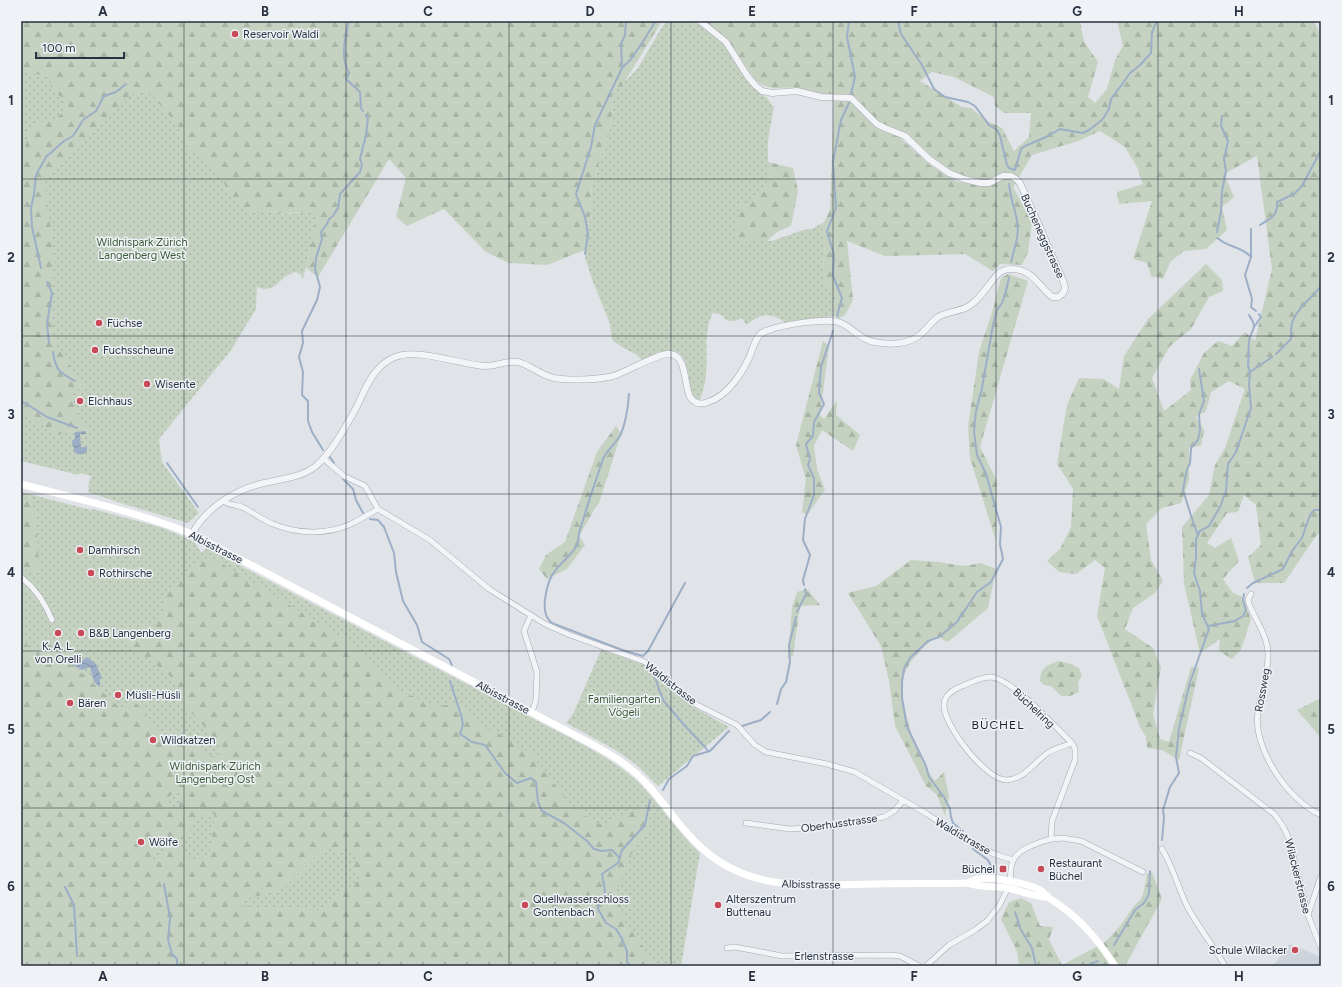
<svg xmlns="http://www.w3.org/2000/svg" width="1342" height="987" viewBox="0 0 1342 987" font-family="Figtree,sans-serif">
<defs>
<pattern id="green-dots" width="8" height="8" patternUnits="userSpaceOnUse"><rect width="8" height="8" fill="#c5d2c1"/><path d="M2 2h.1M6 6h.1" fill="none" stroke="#a9b5a7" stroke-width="1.8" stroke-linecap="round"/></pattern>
<pattern id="forest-firs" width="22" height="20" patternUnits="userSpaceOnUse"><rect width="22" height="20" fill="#c5d2c1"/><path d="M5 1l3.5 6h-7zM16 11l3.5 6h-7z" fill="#a9b5a7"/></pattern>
<pattern id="water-waves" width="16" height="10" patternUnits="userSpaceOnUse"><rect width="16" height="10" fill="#9cafc7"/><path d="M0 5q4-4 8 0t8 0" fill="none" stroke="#7f8fa3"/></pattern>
</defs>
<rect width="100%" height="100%" fill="#e0e3e8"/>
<path fill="#ced2da" d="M1290,944L1321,957V966H1273Z"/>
<g fill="url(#green-dots)">
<path d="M667,21H689L700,25L723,43L734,59L733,61C744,68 748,83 758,92C760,94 763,95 766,97C770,100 769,104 774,106C772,118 769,131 768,143C767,155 770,176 767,187C764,195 749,203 741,206L739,214L741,242L758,240L772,241L803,230L812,229L824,222L822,234L825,250L822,260L826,285L836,296L831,311L835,316L786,323C769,311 762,314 746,325L742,318C734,322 727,323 722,315L713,313C703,331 708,352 706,372C706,382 703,391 700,400L694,398L692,394C687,380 690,346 666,351C658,352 650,357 643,361L636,354L625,349L612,340L610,324L592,279L585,257L589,227L592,185L609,133L613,108L612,95L638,68L662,27Z"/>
<path d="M21,59L135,69L257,210C280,214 297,215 320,210L303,279L301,275L296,272C278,275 278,295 257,287L256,309L231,350L159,439L162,462L199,513L188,523L127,505L88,492L89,488L88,487L91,476L80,473L79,475L21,461Z"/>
<path d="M21,492L91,510L93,509L163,528L195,542L201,553L207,548L212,551L582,744C603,756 623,767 640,784C662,806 677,832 700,853L681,966H21Z"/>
<path d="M601,650L646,665L695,708L729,727L658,786L637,765L614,749L566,723L573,714Z"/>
</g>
<g fill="url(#forest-firs)" fill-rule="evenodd">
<path d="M21,21H662L624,83L612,95L613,108L609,133L592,185L589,227L587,249L547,265L509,263L486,252L444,209L407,226L396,217L406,178L389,159L318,277L306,268L318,212L286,213L249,212L231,194L211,164L190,151L179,135V127L149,92L132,94L47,176L45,183L54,261L52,332L57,347L84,385L71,396L77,414L90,432L75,430L55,436L30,415L21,412V159L30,131L39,122L53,121L62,113L65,101L51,88L50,77L21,71Z"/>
<path d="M703,21H1080L1084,42L1098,62L1088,97L1095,103L1107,89L1115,60L1123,46L1117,21H1314L1321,36V531L1316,536L1284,583H1255L1248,557L1261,545L1256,505L1244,495L1238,512L1227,513L1207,543L1215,548L1231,538L1239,561L1223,579L1233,593L1243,597L1251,619L1241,650L1232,659L1219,651L1220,639L1200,653L1184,584L1182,527L1209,495L1215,465L1225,448L1245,389L1229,381L1211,392L1206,411L1196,417L1204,430L1201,446L1189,447V480L1181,503L1162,508L1146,524L1151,560L1163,581L1155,593L1133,608L1125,629L1153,648L1161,667L1153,714L1160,739L1169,742L1191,667L1199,668L1179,760L1162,750L1147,748L1146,737L1140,727L1097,616L1105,568L1095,560L1076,574L1059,572L1047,561L1060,549L1071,527L1073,489L1057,464L1067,405L1079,378L1104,379L1119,389L1124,356L1148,319L1206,264L1222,280L1223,291L1209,297L1191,329L1170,346L1152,378L1164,411L1191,390L1190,380L1204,353L1218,341L1232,346L1245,332L1255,341L1272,269L1257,156L1224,174L1234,197L1222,207L1227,230L1206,249L1184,251L1170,262L1163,279L1151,276L1147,263L1133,259L1152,201L1119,204L1117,192L1143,184L1137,167L1125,147L1100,131L1078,141L1032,155L1019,177L1014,174L1007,172L986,181L967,178L951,171L937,162L907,133L885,126L876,120L856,97L852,95C842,94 833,95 824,94C814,93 805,89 796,88C778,86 772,93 755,80L728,41ZM932,72L954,77L994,97L995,106L1004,113H1031L1029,137L1014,151L1002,128L987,121L971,108L962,107L920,81Z"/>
<path d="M845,100L853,103L877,128L885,132L897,135L930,165L956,181L980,186H987L1005,179L1013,180L1016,183L1013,187L1032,222L1028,252L1022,265L1000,264L993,271L965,254L885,256L847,241L853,300L845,315L838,319L831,311L836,296L826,285L822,260L825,250L822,234L824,222L830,210L834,101Z"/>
<path d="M768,162L793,168L798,191L791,226L777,232L767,241L741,242C732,231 738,218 741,206C749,202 762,196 766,188C769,184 768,168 768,162Z"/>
<path d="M1008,274L1028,281L980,447L997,481L996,541L970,458L968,426L979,352L993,309L1001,278Z"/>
<path d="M823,341L829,346L820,415L824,419L837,400L836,415L860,435L853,451L822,430L814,446L817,469L825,490L807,515L802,512L806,479L796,445Z"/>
<path d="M616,426L621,434L600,500L579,536L585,545L567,569L547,579L539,569L546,555L565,542L597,452Z"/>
<path d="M21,498L33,499L37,537L39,565L35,574L21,568Z"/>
<path d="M210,556L346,640L398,690L438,707L460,702L485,728L508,738L532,754L569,803L596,823L608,825C619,816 631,807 645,809L650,817V827L631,855L617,890L624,920L656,966H21V629L28,646L35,647L60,643L75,655L71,663L120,708L134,701L145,712L148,724L161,735L173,739H184L218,760L220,742L212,741L203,725L182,703L177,685L172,678L153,662L127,645L133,631L145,626H154L161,618L167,594L180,577ZM179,788L181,793L179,807L175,809L174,806L166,804L164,801ZM215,813L210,853L205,858L194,859L174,847L161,854L155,863L152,862L155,851L172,841L188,834L197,818ZM348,845L356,859L349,866L361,878L320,910L236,906L240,901L283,889L327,846L339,854Z"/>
<path d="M911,560L938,562L964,566L981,563L996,569L988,608L948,642L936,636C922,649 908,660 903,679C898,695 912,736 918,751C922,762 928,772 935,781L944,772L949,796L945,816L937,795L926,786L895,726L889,681L881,646L848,593L876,586Z"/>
<path d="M807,589L820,605L800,606L793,656L788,657L792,607L797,592Z"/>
<path d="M1058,661L1071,664L1079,668L1082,676L1078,682L1079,692L1070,696H1061L1051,686L1044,685L1040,681C1041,667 1046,666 1058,661Z"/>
<path d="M1321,698V738L1297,710Z"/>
<path d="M1152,872L1162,899L1125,966H1019L1017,951L1001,919L1009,902L1021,898L1031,903L1040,926L1053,927L1049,940L1062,965L1104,943L1121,925L1133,907L1141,899L1143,894L1147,874Z"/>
</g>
<g fill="url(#water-waves)">
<path d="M86,431V434H80L81,447H87V452C82,455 77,455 73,451L74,448L72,444V441L75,438V432Z"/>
<path d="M87,657L96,664L102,678L100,679V687L94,682L90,667L82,670L73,665L76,660L80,662Z"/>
</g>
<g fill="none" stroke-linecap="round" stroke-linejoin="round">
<g stroke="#9cafc7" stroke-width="2">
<path d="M349,21C345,38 340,57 349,73L346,79L360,92L361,108L363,111"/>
<path d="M849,21L847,37L855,77L851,94"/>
<path d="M898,21L901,34L922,65L934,89L945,97L968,102L975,106L989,125L997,130L1000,136L1007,165L1009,168L1015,170L1021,149L1025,146L1046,137L1060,129L1083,133L1089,130L1102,120L1109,109L1111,99L1123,83L1130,73L1140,65L1151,53L1152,32L1157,21"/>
<path d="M622,68L621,44L625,35L626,21"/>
<path d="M1009,184C1010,197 1015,209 1017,221C1020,234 1014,249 1011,262"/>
<path d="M1260,225C1271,218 1278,216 1277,202L1294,194L1302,186L1321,150"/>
<path d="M1251,229V257L1245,275L1252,299L1251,307L1256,311"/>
<path d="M1217,232L1221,211L1222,191L1226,171L1224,159L1228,141L1221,126L1222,116"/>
<path d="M1217,238C1220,239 1222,242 1225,243C1234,248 1243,248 1251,257"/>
<path d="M585,254L588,234L585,217L576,194L591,147L595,125L622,68L631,59L644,40L655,22"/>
<path d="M41,268L32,227L31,208L34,194L36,175L46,157L64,141L73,136L83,120L96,111L104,96L116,92L126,84"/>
<path d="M47,282L52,293L47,324L49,343"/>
<path d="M1249,315L1253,322L1254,326"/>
<path d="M837,316L842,298L833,276L834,255L827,231L836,208L833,162L841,120L849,103"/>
<path d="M53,352C56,371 59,372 75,381"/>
<path d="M1276,354L1291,339C1291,334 1291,328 1292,323C1297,308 1311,299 1321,286"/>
<path d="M1250,372L1248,366L1249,340L1254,327L1261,317L1259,314"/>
<path d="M629,394C628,408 626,423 620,436C615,444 607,450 603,459C595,483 587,506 580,530C578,534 579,540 577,545C572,555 561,562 555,571C547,580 540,610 549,620C550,622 554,624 557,625L625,651L643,656L648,651L685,583"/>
<path d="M21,402L25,403L47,417L77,428"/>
<path d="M323,450L312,432L308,421V401L302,395L303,372L299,357L303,343L302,331L317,300L320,287L315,269L316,258L322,239L321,232L327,224L329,219L333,216L338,208L340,194L360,172L362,165L360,159L366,135L368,118L366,115"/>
<path d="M330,457L334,463"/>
<path d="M167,463L198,507"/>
<path d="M343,479L353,489L356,500L363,513"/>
<path d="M370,519L378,520L384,527L394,553L396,572L403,601L417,625L422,642L449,659L452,665"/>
<path d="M1198,535L1193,522L1183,490L1187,469L1190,464L1191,448L1198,440L1200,431L1199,414L1204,401L1199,369"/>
<path d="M804,585L803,580L810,555L803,540L805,519L814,495V478L808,465L810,459L806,444L813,436L814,422L824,404L819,393L821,367L833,331"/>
<path d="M1247,588L1253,583L1283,569L1292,551L1302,538L1310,515L1314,510H1321"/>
<path d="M797,612L806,594L805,589"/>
<path d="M1208,626L1235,621L1243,616L1246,610L1243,600L1244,594"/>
<path d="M646,666L654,675L663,700L685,726L705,747L708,751"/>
<path d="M450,681L461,715L463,724L460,734L472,742L485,745L505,773L517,783L531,778L536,782L538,802L542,811L564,823L587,841L594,849L601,851L612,850L620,858"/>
<path d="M777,704L781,689L786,682L790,662L789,645L796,617"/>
<path d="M742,726L761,720L770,712"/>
<path d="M663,790L669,779L687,766L693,756L710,751L729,731"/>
<path d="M963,831L953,823L951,817L950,809L944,797L929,777L926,766L907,727L902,698V682L904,669L910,658L928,641L939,637L957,622L977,592L991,582L1003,559L1000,544L1001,527L986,474L977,455L974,431L976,411L982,388L993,325L997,310L1002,303L1005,295L1009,278"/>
<path d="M1162,840L1164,818L1163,810L1170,787L1179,773L1176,757L1179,728L1190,682L1209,629L1202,614L1200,591L1194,573L1196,557V539L1200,531L1209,526L1220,507L1226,491L1228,464L1236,452L1251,408L1249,385L1250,372L1272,357"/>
<path d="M973,849L988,860L994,872"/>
<path d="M164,884L170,918L168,940L172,954L177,959V966"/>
<path d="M65,887L74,905L77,956"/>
<path d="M1015,912L1021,930L1032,948L1036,966"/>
<path d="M1114,945L1135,910L1144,903L1149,894L1150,871"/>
<path d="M1090,964L1098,961"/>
<path d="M631,966L627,962V951L621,937L616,929L606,923L598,909L599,904L602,901L605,891L602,874L618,863L622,850L645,825L650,800"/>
</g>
<defs>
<g id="minor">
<path d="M323,458L344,476L365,486L378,509L430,540L489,589L545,624L570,635L645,662L670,685L697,705L737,725L755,745L766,752L827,764L855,772L927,814L959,835L994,854L1013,860"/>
<path d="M223,501C230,506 238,504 246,509C255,514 263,520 273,524C297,534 327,535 351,524C361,519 369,514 378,509"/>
<path d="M21,577C36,589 45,602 52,620"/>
<path d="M1251,594L1248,599L1249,604C1255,619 1267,635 1268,652C1269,673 1261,691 1258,712C1252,747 1288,801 1321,815"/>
<path d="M531,615L524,631L537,672L536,700L532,712"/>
<path d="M1190,753L1201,758L1274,814C1281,822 1285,829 1289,839L1308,915L1321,948"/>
<path d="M746,823L790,829L834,826L884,817L894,811L903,801"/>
<path d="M1051,839L1063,838L1081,841L1143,872"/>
<path d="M1162,849C1173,867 1178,887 1187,906C1198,927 1213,945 1225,966"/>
<path d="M1010,881C1011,875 1010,867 1013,861C1017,849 1040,842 1051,839L1052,821L1075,760V749L1072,743C1055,727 1012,678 990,677C981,677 970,683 962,686C953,690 944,695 944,705C943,724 986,781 1007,780C1025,779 1035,761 1049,752C1056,748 1064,746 1072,743"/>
<path d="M1308,915L1321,876"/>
<path d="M727,948L735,947L782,956L890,955L900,956L919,966"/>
<path d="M926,966L949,945L975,930L987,921L999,906L1008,888"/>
</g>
<path id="tertiary" d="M192,534C207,506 238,488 269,482C286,478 302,477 316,466C331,453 345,428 355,410C365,391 372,366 395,357C418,348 459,364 484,366C495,367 506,360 518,362C533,366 543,378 561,379C578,380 597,380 613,376C627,372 659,352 671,354C687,357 684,385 690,397C695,404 701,405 708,402C727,396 741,375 749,358C752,352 753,345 757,339C759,334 764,331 769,330C782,325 828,317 841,323C853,328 859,339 874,342C889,345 909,345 921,334C927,329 931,322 938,317C948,311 960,312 969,306C981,299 988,284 998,274C1002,270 1006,269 1012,269C1032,269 1039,286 1052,297H1058C1064,294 1066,289 1064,283L1038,223L1020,183L1016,179L1011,176H1003L989,183H981L964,179L949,173L929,159L905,136L885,128L877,124L851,98L821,97L797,91L772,93L762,91L756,86L748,77L726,42L700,21"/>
</defs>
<use href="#minor" stroke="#a5aab2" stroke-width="6"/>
<use href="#tertiary" stroke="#a5aab2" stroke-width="7"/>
<use href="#minor" stroke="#f2f4f7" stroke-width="5"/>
<use href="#tertiary" stroke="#f2f4f7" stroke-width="6"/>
<g stroke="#fff" stroke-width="7">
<path d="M21,484C78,499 137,512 192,534L586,741C607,752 628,764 645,782C666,804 681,831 704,850C753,893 814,885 874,884C906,883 937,884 968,883C980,888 995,886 1008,888C1021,891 1034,897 1047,897"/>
<path d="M968,883C978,876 993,878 1004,880C1016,882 1029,884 1040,890C1043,892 1046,895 1049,898C1078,916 1096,937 1115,966"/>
</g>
</g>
<path fill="none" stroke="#29303f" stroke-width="1" stroke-opacity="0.55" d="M184,21V966M346,21V966M509,21V966M671,21V966M833,21V966M996,21V966M1158,21V966M21,179H1321M21,336H1321M21,494H1321M21,651H1321M21,808H1321"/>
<g fill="#c84a59" stroke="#eff2f6" stroke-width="1.5">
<circle cx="235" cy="34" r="4"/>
<circle cx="99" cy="323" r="4"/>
<circle cx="95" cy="350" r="4"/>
<circle cx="147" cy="384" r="4"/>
<circle cx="80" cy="401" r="4"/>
<circle cx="80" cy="550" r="4"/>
<circle cx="91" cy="573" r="4"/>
<circle cx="58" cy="633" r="4"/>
<circle cx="81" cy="633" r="4"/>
<circle cx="118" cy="695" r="4"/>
<circle cx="70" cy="703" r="4"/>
<circle cx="153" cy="740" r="4"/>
<circle cx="141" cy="842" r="4"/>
<rect x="999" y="865" width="8" height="8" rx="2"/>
<circle cx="1041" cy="869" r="4"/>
<circle cx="525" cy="905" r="4"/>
<circle cx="718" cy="905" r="4"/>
<circle cx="1295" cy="950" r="4"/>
</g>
<g text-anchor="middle" stroke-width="3" stroke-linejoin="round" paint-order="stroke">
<g font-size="11" fill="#29303f" stroke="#eff2f6" text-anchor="start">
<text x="243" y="38">Reservoir Waldi</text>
<text x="107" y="327">Füchse</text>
<text x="103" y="354">Fuchsscheune</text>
<text x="155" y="388">Wisente</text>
<text x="88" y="405">Elchhaus</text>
<text x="88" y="554">Damhirsch</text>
<text x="99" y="577">Rothirsche</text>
<text x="89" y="637">B&amp;B Langenberg</text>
<text x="58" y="650" text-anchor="middle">K. A. L.<tspan x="58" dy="13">von Orelli</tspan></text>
<text x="126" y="699">Müsli-Hüsli</text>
<text x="78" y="707">Bären</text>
<text x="161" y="744">Wildkatzen</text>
<text x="149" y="846">Wölfe</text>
<text x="1049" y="867">Restaurant<tspan x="1049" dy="13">Büchel</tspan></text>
<text x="995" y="873" text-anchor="end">Büchel</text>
<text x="533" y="903">Quellwasserschloss<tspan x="533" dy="13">Gontenbach</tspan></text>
<text x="726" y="903">Alterszentrum<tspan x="726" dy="13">Buttenau</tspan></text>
<text x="1287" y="954" text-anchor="end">Schule Wilacker</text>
</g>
<g font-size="11" fill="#29303f" stroke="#eff2f6">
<text transform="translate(1043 236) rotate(66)" y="4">Bucheneggstrasse</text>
<text transform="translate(216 547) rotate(27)" y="4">Albisstrasse</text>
<text transform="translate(671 683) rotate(38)" y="4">Waldistrasse</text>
<text transform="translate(1262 690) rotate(-80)" y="4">Rossweg</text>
<text transform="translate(503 697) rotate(28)" y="4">Albisstrasse</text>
<text transform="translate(1034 708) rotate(43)" y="4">Büchelring</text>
<text transform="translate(839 823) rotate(-8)" y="4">Oberhusstrasse</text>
<text transform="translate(963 836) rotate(30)" y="4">Waldistrasse</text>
<text transform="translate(1298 876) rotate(76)" y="4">Wilackerstrasse</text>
<text transform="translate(811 884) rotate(1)" y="4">Albisstrasse</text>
<text x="824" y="960">Erlenstrasse</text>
</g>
<g font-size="11" fill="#3c5a37" stroke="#eff2f6">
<text x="142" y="246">Wildnispark Zürich<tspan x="142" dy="13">Langenberg West</tspan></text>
<text x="624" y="703">Familiengarten<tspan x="624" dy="13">Vögeli</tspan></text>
<text x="215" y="770">Wildnispark Zürich<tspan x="215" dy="13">Langenberg Ost</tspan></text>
</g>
<g font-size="12" letter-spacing="1" fill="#1b212f" stroke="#eff2f6">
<text x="998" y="729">BÜCHEL</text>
</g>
</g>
<rect width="1342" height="987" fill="none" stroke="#eff2f6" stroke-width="44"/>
<path d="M36 52v6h88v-6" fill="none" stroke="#29303f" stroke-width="2"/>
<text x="42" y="52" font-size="12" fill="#29303f" stroke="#eff2f6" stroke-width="3" paint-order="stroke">100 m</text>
<rect x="22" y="22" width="1298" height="943" fill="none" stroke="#29303f" stroke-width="1.5"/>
<g font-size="13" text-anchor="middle" font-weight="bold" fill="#29303f">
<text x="103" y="16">A</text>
<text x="265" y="16">B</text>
<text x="428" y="16">C</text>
<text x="590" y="16">D</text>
<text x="752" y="16">E</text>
<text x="914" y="16">F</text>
<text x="1077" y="16">G</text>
<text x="1239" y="16">H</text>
<text x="11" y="105">1</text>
<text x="1331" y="105">1</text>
<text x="11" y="262">2</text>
<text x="1331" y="262">2</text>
<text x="11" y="419">3</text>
<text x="1331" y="419">3</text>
<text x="11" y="577">4</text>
<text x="1331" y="577">4</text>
<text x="11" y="734">5</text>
<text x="1331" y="734">5</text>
<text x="11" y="891">6</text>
<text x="1331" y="891">6</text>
<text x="103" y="981">A</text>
<text x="265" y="981">B</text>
<text x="428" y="981">C</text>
<text x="590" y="981">D</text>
<text x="752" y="981">E</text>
<text x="914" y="981">F</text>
<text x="1077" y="981">G</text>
<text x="1239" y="981">H</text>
</g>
</svg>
